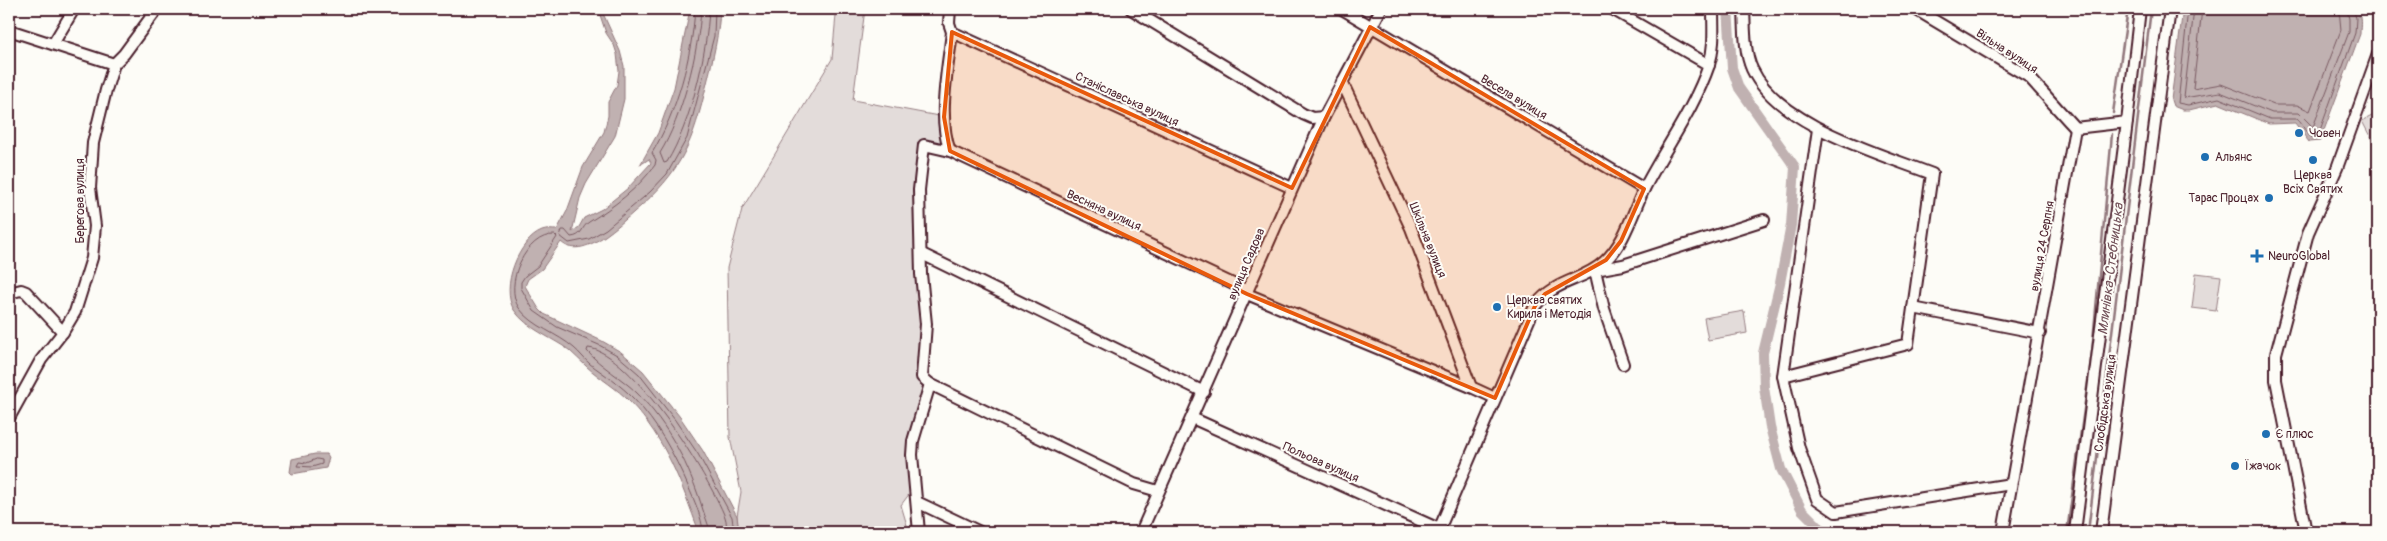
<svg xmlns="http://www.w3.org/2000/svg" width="2387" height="541" viewBox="0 0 2387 541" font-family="Pangolin,sans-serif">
<rect width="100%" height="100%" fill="#fdfcf7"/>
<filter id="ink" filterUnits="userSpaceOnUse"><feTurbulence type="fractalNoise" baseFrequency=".02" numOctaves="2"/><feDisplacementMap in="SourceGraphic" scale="10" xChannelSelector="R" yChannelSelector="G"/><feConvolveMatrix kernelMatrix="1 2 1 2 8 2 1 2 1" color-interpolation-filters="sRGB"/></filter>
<g filter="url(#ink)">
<g fill="#e3dcda" stroke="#967e82">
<path d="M839,9H865L853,100L944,117L950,151L925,145L921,167L922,377L930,384L913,441V489L901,505L909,532H743L738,528L737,516L741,492L730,437L727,268L742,209L832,59L836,15Z"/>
<path d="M2378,113V149L2377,150L2362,121Z"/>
<path d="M2196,273L2221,276L2216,311L2192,308Z"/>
<path d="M1744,311L1747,333L1708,340L1704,318Z"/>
</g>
<g fill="#c0b1b1" stroke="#91777b">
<path d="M598,9H601L620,51L624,66V99L615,136L586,184L580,198L572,232L579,227L584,218L602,209L628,188L651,163L649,159L640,165L658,133L674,88L690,9H720C719,35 713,58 707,83C693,142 682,172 634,212C625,220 615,229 605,236C591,245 574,254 561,242L542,269L528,279L525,286L539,309L544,314L602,341L621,352L643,371L680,417L703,451L737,516L739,532H699C682,485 666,439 630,402C617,388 600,379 586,366C580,361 575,355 569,350C551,337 527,329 514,310C500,288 518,240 542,231C547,229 552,230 557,230L567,211L583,167L604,132L608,116V102L617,85L619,71L617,54L614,45L606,33Z"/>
<path d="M2183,9C2195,9 2216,13 2225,9H2355C2363,15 2360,25 2360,34L2320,141L2309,142L2295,123L2269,124L2218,103L2189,110H2183L2173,106L2171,100Z"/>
<path d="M315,454H326L329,458L326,468L292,474L290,472L292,459Z"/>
</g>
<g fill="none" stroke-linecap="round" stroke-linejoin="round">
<g stroke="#795961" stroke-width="1">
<path d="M695,9C692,56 677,112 652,153L656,160L655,165C638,189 613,207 589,222C581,227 583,236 571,237L565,230H562L560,236L569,243L589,239L606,229L650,192L667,174L687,138L714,36L715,9"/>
<path d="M701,9C699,50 682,118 660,153L664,163L667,162C691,123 707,54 709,9"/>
<path d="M2188,9L2178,103L2188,105L2219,98L2270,119H2297C2304,124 2305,136 2314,138L2319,133L2355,33L2356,18L2353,9"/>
<path d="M2194,9L2184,98L2220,92L2272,113H2299L2313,127L2349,32V19L2347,9"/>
<path d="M2202,9L2193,89L2221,84L2274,105H2297L2310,111L2341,30L2339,9"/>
<path d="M317,459L322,460V464L312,467L297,466L299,462L306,463Z"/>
<path d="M703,532C702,517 694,500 688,486C674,454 658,424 634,399C621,385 605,375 590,364C584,359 580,353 574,348C557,333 533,327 519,308C503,285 526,233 555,235L557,237L538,266L525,276L521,282V288L534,311L557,327L599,345L617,355L639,374L675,420L698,454L732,517L734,532"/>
<path d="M710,532C709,525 705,517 703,510C690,467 669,425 637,393C622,378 601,367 587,351L588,348C631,351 710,478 725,517C727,522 726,527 727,532"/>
</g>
<g stroke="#91777b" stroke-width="2.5">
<path d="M2113,113L2128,9"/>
<path d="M2067,532L2092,352L2112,134"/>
<path d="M2088,532L2151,9"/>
</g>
<path stroke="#c0b1b1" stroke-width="10" d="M1728,9L1732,68L1739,88L1795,167L1791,225L1780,283L1763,353L1764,387L1770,427L1781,469L1802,510L1824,532"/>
<defs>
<g id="street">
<path d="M1131,9L1303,114L1312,118L1324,117"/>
<path d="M1342,9L1644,189"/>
<path d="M1612,9L1709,65"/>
<path d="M1744,9C1745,27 1744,52 1752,69C1778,125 1878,153 1932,174L1908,344L1783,376"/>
<path d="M1915,9L2029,77L2075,128"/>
<path d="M9,30L114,64"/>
<path d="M952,32L1292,188"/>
<path d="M53,44L74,9"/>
<path d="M1342,82L1411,228L1471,387L1495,398"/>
<path d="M1818,129L1783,376L1799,448L1817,499L1836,512L2011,484"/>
<path d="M950,151L1248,291"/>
<path d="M922,254L1204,392"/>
<path d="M9,293L21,290L26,292L63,332"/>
<path d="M1247,294L1471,387"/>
<path d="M1913,308L2040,333"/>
<path d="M1623,364L1604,309L1595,270L1623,265L1764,220"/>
<path d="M930,384L1134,484L1158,491"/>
<path d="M9,418L41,360L63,332L75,312L92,258L95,226L90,188L93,143L106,90L114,64L124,54L157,9"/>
<path d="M1192,418L1439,529"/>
<path d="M917,502L980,532"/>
<path d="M919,532L912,455L913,441L930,384L922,377L926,324L921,274L919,190L924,145L950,151C937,117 948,68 952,32L949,23L950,9"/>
<path d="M1141,532L1324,117L1381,9"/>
<path d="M1438,532L1535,306C1557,278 1582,282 1604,262C1625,243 1632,214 1644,189C1665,148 1694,109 1709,65C1715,46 1713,28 1713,9"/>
<path d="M2003,532L2075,128L2127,122L2140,9"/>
<path d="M2075,532L2127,122"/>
<path d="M2101,532L2170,9"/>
<path d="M2306,532L2276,380V354L2308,233L2337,168L2378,54"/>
</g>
</defs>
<use href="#street" stroke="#4a1f2b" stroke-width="14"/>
<use href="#street" stroke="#fdfcf7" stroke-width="10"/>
</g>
</g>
<path fill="#e8590c" fill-opacity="0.2" stroke="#e8590c" stroke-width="4" stroke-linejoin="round" d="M1370,27L1644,189L1621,241L1606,260L1545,294L1535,306L1495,398L1247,294L950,151L944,117L952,32L1292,188Z"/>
<g fill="#1f6fb2" stroke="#fdfcf7" stroke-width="2">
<circle cx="2299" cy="133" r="5"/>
<circle cx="2205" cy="157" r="5"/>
<circle cx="2313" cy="160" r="5"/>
<circle cx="2269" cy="198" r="5"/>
<path d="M2254.5 248.5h5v5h5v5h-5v5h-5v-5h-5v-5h5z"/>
<circle cx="1497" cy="307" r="5"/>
<circle cx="2266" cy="434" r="5"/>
<circle cx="2235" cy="466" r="5"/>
</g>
<g text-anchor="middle" stroke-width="4" stroke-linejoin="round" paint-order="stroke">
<g font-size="12" fill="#4a1f2b" stroke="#fdfcf7">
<text transform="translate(2007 51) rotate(33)" y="4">Вільна вулиця</text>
<text transform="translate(1514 97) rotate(31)" y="4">Весела вулиця</text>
<text transform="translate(1127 99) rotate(25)" y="4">Станіславська вулиця</text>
<text transform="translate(80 201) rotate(-90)" y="4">Берегова вулиця</text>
<text transform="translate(1104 210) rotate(25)" y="4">Весняна вулиця</text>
<text transform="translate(1428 240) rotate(68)" y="4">Шкільна вулиця</text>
<text transform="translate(2042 246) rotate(-80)" y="4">вулиця 24 Серпня</text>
<text transform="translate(1246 264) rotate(-67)" y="4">вулиця Садова</text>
<text transform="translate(2105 403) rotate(-82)" y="4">Слобідська вулиця</text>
<text transform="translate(1321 462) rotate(24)" y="4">Польова вулиця</text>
</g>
<g font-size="12" fill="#4a1f2b" stroke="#fdfcf7" text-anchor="start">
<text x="2309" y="137">Човен</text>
<text x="2215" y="161">Альянс</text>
<text x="2313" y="179" text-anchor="middle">Церква<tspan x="2313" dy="14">Всіх Святих</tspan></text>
<text x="2259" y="202" text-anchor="end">Тарас Процах</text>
<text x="2268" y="260">NeuroGlobal</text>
<text x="1507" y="304">Церква святих<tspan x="1507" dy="14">Кирила і Методія</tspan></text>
<text x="2276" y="438">Є плюс</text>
<text x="2245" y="470">Їжачок</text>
</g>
<g font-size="14" font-style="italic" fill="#73525a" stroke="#fdfcf7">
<text transform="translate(2110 269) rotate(-83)" y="5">Млинівка-Стебницька</text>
</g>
</g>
<rect width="2387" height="541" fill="none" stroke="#fdfcf7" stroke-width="30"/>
<rect x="15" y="15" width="2357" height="511" fill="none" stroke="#4a1f2b" stroke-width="2" filter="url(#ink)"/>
</svg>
